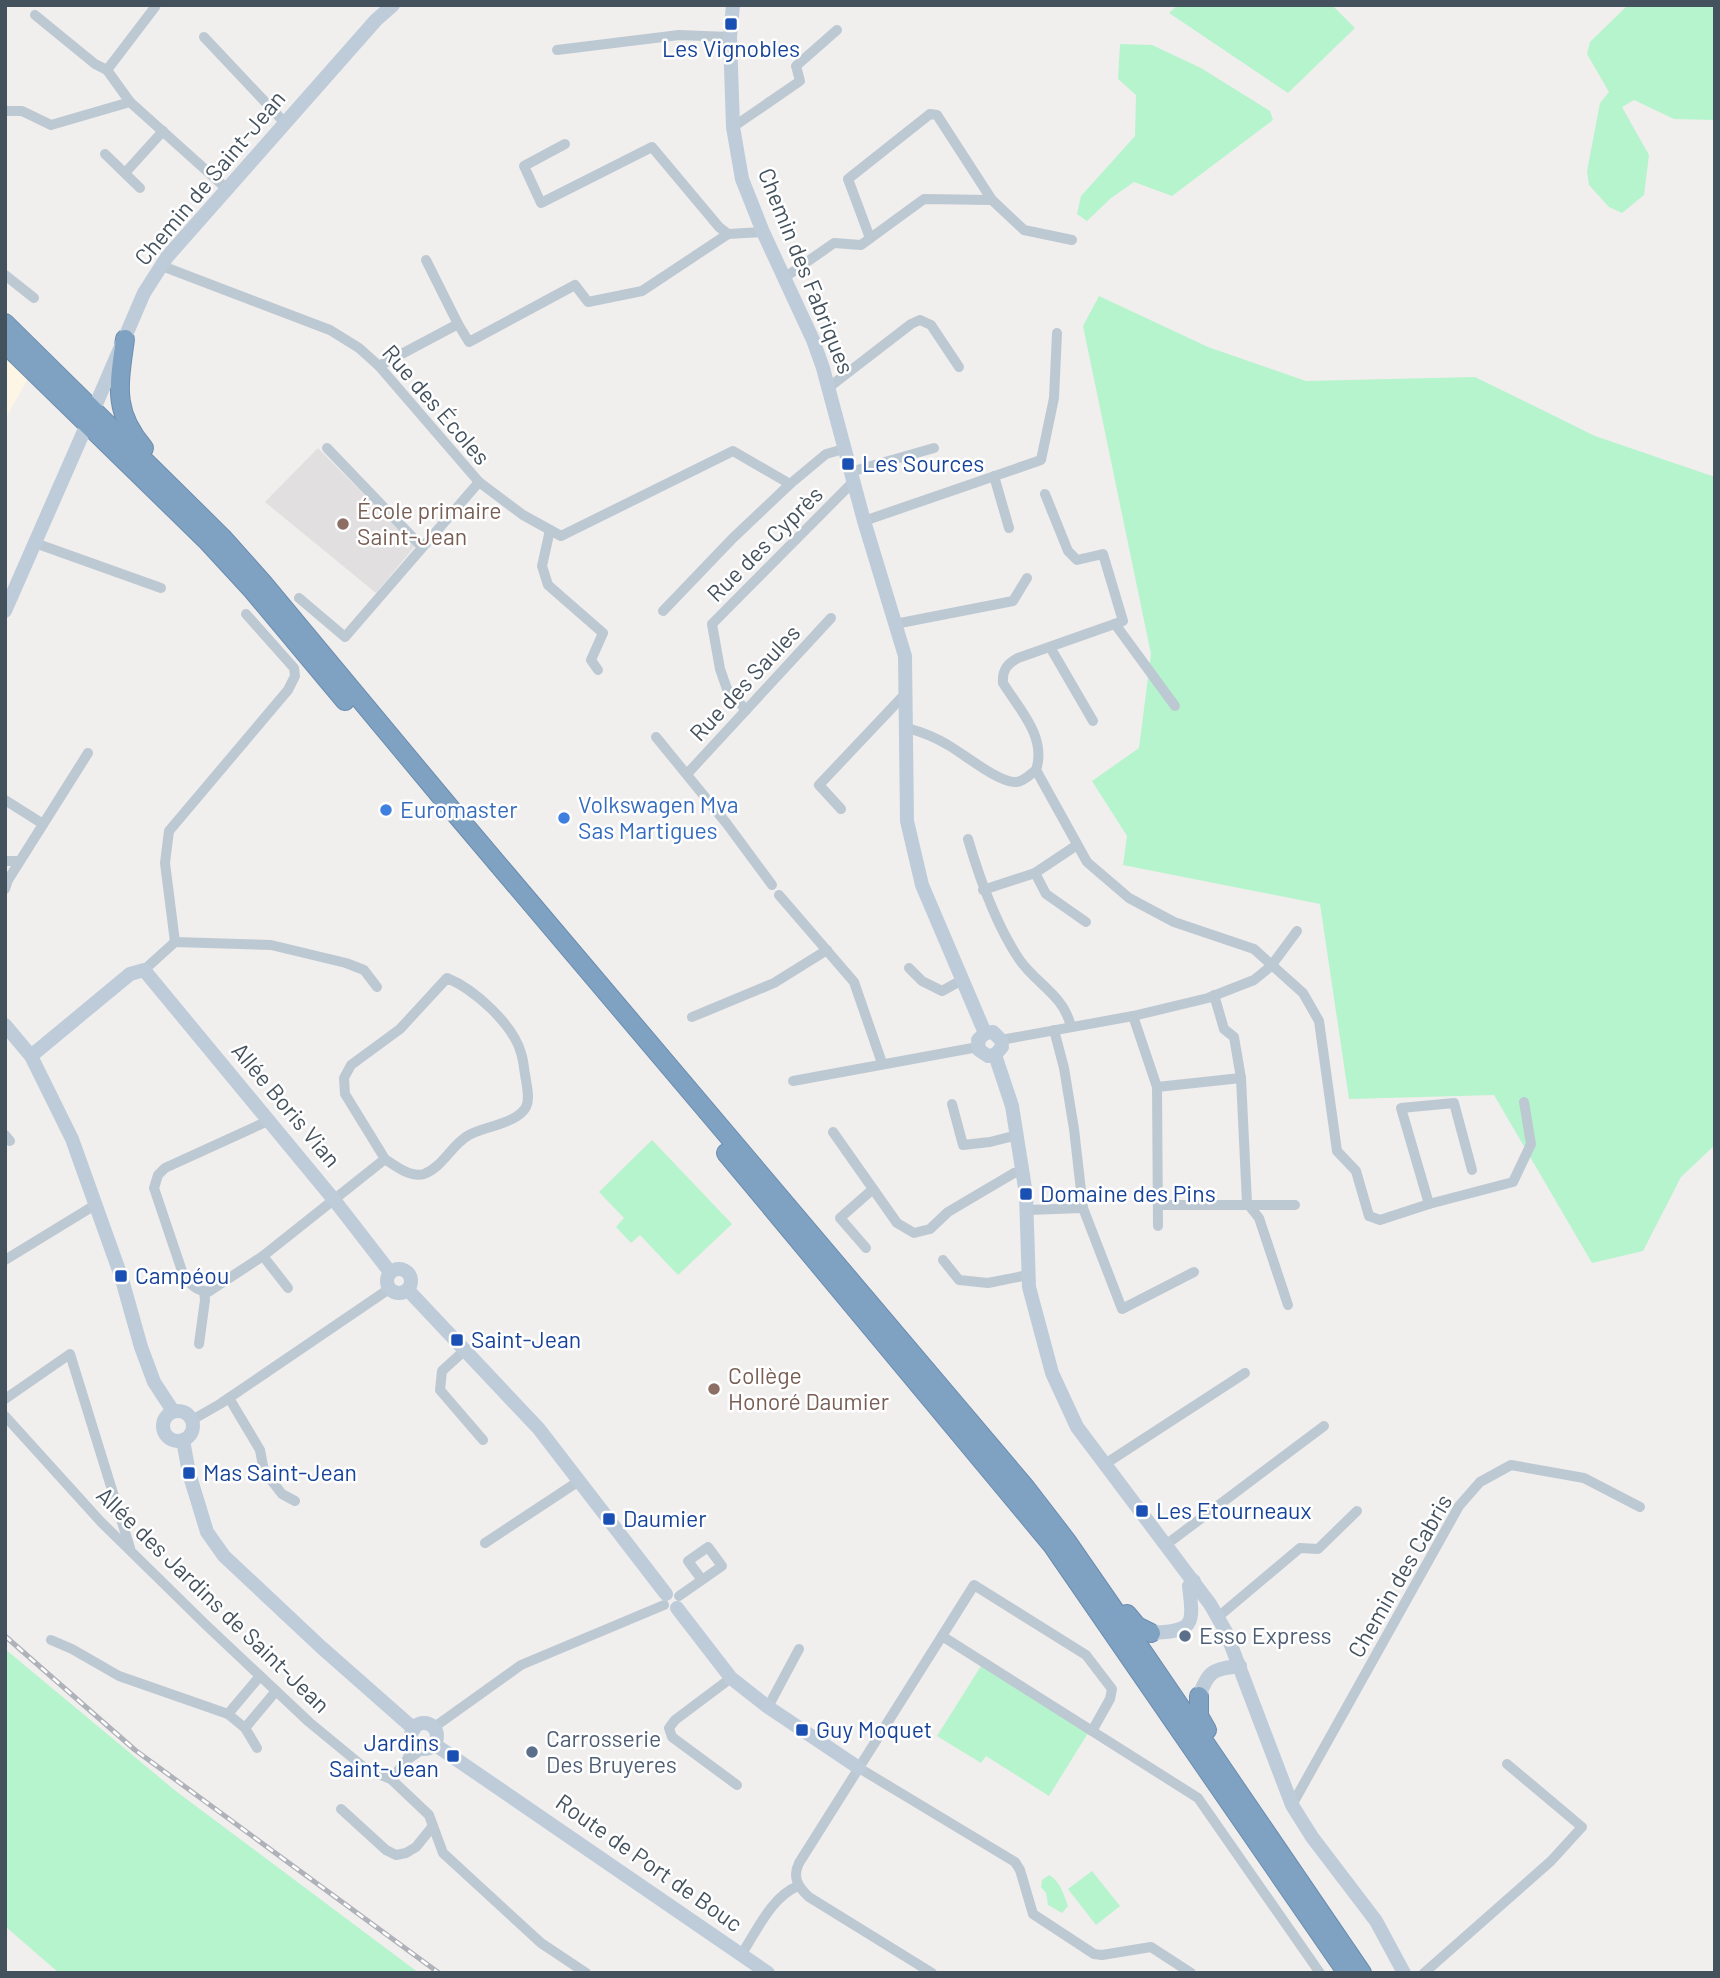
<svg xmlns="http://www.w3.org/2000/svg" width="1720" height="1978" viewBox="0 0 1720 1978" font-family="Barlow,sans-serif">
<rect width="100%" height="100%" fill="#f1eeee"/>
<path fill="#fef6e5" d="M5,358L28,379L5,419Z"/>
<path fill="#e2dfe0" d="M318,448L415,546L376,593L265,502Z"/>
<g fill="#b6f4cd">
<path d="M1178,5H1332L1355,28L1288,93L1169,13Z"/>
<path d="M1628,5H1715V120L1674,119L1634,100L1622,107L1649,155L1644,195L1622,213L1609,207L1589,185L1587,171L1600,103L1609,92L1587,54L1590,42Z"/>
<path d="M1120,44L1152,45L1201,68L1270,111L1273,120L1172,196L1134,182L1111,198L1087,221L1077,214L1081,196L1135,136L1136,95L1118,79Z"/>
<path d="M1099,296L1208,347L1306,381L1475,377L1595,436L1715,477V1145L1681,1177L1643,1251L1592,1263L1494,1095L1349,1099L1320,904L1123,865L1127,836L1092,781L1139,748L1151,654L1083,326Z"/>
<path d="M652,1140L732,1224L678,1275L640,1235L631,1243L616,1227L624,1218L599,1192Z"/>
<path d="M5,1649L177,1792L419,1973H59L6,1927Z"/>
<path d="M981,1666L1088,1733L1049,1796L986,1756L981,1763L937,1736Z"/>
<path d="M1092,1871L1120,1906L1096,1925L1068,1889Z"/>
<path d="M1049,1875C1060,1881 1064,1895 1068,1906L1062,1913L1048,1905L1046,1893L1041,1887L1042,1880Z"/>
</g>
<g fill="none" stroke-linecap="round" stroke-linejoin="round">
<defs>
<g id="highway">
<path d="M5,323L222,537L263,583L447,804L1026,1488L1066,1540L1111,1605L1362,1973"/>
<path d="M125,339C119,384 112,411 144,448"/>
<path d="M5,344L206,540L253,591L345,701"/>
<path d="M726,1153L1052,1545L1347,1973"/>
<path d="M1127,1614L1137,1626L1151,1633"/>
<path d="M1199,1696V1716L1207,1730"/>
</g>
</defs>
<use href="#highway" stroke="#6b8daf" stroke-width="20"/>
<g stroke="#bdc9d2" stroke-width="10">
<path d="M35,15L95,64L107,70L130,102L227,189"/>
<path d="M204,37L285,123"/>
<path d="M557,50L679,35L730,37"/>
<path d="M107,70L155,7L153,5"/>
<path d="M5,111H22L51,125L130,102"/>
<path d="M733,127L800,81L796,66L837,30"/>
<path d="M565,144L524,166L541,203L652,147L719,227L728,234L763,232"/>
<path d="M105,154L140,188"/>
<path d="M125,173L163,131"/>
<path d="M870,238L848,179L930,114L937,115L992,200L1024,230L1072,240"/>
<path d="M426,260L458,324"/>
<path d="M162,266L330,330L359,348L379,366L479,482L523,515L561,536L733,451L790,484L826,454L844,449"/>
<path d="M5,275L34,298"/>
<path d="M784,278L834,243L861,245L924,199L992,200"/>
<path d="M379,366L458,324L469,342L575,285L588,302L642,291L728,234"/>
<path d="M828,388L911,324L920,320L931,325L959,367"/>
<path d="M327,448L421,546"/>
<path d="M850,472L934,448"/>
<path d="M994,476L1009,528"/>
<path d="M864,521L1041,460L1054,398L1057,333"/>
<path d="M550,530L542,566L548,585L603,633L591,660L598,670"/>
<path d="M35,543L161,588"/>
<path d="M299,598L345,637L479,482"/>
<path d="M663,611L733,538L790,484"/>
<path d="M895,624L1013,601L1027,578"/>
<path d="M1115,624L1175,706"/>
<path d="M1050,647L1093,721"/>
<path d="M746,710L727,689L720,669L712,624L853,482"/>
<path d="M907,728C922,732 935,737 948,745C964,754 1000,784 1017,782C1024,781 1031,774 1036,770C1047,737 1019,709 1003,683C1002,670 1007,664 1018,658L1123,621L1103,554L1077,560L1068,551L1045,494"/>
<path d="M656,737L727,824L772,885"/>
<path d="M1036,770L1087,862L1129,898L1174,922L1254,949L1303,993L1319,1021L1337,1151L1356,1171L1369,1216L1380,1220L1429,1204L1513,1182L1531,1144L1524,1102"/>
<path d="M687,774L831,618"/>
<path d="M5,800L43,824"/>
<path d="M841,809L819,785L906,693"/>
<path d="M968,839C980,880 995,923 1019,959C1036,984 1064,995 1071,1027"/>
<path d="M5,861H19"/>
<path d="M1035,873L1046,894L1086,922"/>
<path d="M5,889L8,880L88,753"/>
<path d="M983,890L1035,873L1077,845"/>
<path d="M779,895L854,982L882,1063"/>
<path d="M175,942L165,863L169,831L288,690L295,676L294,668L246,614"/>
<path d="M909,968L922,981L942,991L962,980"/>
<path d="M144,970L175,942L271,945L346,963L364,970L377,987"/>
<path d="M1214,995L1224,1029L1234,1037L1241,1078L1247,1203L1259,1218L1288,1305"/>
<path d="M1133,1016L1157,1087L1158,1226"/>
<path d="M692,1017L774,983L827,950"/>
<path d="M1054,1030L1064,1068L1074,1129L1083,1208"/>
<path d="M1001,1040L1133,1016L1208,998L1254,980L1271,966L1297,931"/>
<path d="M793,1081L978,1047"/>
<path d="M1157,1087L1241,1078"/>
<path d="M952,1104L963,1145L990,1142L1017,1135"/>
<path d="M270,1120L165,1168L158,1175L154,1188L182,1271C189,1283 194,1290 208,1292L263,1256L385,1159L345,1094L344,1078L351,1065L400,1029L447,978C474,989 513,1024 521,1053C524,1062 524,1071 526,1080C527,1088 530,1099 526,1107C518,1123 483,1127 469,1135C452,1144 442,1168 424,1174C411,1178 395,1166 385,1159"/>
<path d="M833,1132L897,1223L914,1233L930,1229L948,1212L1014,1173L1023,1172"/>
<path d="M5,1135L10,1141"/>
<path d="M1429,1204L1401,1108L1454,1103L1472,1170"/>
<path d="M1158,1205H1295"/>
<path d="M1028,1210L1083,1208L1122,1309L1194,1272"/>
<path d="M866,1248L840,1218L873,1189"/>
<path d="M263,1256L288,1288"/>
<path d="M5,1260L95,1205"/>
<path d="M943,1260L959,1280L988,1283L1028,1275"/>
<path d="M199,1344L205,1300L204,1291"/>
<path d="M466,1349L442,1371L440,1390L483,1440"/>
<path d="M229,1398L260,1450L264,1471L282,1494L295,1501"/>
<path d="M5,1399L70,1354L130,1548"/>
<path d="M5,1416L101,1522L206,1625L309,1722L366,1769L391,1779L407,1760"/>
<path d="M192,1420L220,1404L389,1289"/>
<path d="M1105,1464L1245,1373"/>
<path d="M485,1543L579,1481"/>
<path d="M1167,1544L1324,1426"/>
<path d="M679,1596L702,1580L688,1561L708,1547L722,1566L702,1580"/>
<path d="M1218,1617L1300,1548L1318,1549L1357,1511"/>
<path d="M942,1636L974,1585L1086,1655L1112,1689L1110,1699L1092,1731"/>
<path d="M51,1640L72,1649L119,1676L228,1714L245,1728L257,1748"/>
<path d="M731,1678L675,1720L669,1728L672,1737L737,1785"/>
<path d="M768,1707L799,1649"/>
<path d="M228,1714L260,1676"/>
<path d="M245,1728L276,1691"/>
<path d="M433,1728L521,1665L664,1605"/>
<path d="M413,1743L407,1760L423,1749"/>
<path d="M859,1768L1015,1862L1020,1870L1033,1914L1094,1954L1102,1955L1151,1947L1191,1973"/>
<path d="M391,1779L429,1815L443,1853L541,1943L586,1973"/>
<path d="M1292,1805L1459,1506L1480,1482L1511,1465L1584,1478L1640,1507"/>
<path d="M341,1809L386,1850L396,1855L406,1853L416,1847L433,1826"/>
<path d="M741,1955C757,1931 771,1897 798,1886"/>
<path d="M932,1973L809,1897C798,1887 792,1877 799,1863L942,1636L1198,1798L1320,1973"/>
<path d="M1424,1973L1551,1861L1582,1827L1507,1764"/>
</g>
<g stroke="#beccda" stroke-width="14">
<path d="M733,5L730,37L733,127L742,179L763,232L813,340L823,368L864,521L905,656L907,821L922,885L985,1033"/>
<path d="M97,402L144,293L167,257L376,20L393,5"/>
<path d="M5,611L84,431"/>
<path d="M5,1025L31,1056L72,1139L121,1276L141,1347L154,1382L173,1411"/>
<path d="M985,1033L978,1040L979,1050L988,1056L995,1055"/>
<path d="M985,1033L993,1032L1001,1040L1002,1047L995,1055"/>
<path d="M995,1055L1012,1106L1026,1194L1029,1287L1052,1373L1077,1427L1210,1604L1226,1632L1292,1805L1312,1837L1376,1921L1404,1973"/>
<path d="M31,1056L130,974L144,970L335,1201L390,1272"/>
<circle cx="399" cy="1281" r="12"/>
<path d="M408,1290L539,1429L666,1594"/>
<circle cx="178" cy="1426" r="15"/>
<path d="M183,1440L189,1473L207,1532L224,1556L321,1647L414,1729"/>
<path d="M677,1608L731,1678L768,1707L859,1768"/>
<path d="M1151,1633C1194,1631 1194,1626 1189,1586L1194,1581"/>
<path d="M1199,1696C1209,1670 1213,1669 1240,1666"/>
<circle cx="424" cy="1736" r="13"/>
<path d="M434,1744L768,1973"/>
</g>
<use href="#highway" stroke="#7fa2c3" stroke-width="18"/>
<defs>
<path id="rail" d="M5,1636L135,1750L439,1973"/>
</defs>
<use href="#rail" stroke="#afb3b9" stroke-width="5"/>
<use href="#rail" stroke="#fff" stroke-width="2.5" stroke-dasharray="8" stroke-linecap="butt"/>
</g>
<g fill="#1a4fb4" stroke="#fff" stroke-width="2.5">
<rect x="724" y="17" width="14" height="14" rx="3.5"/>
<rect x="841" y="457" width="14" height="14" rx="3.5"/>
<rect x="1019" y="1187" width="14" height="14" rx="3.5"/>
<rect x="114" y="1269" width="14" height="14" rx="3.5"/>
<rect x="450" y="1333" width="14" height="14" rx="3.5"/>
<rect x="182" y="1466" width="14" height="14" rx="3.5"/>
<rect x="1135" y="1504" width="14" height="14" rx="3.5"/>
<rect x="602" y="1512" width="14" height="14" rx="3.5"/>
<rect x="795" y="1723" width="14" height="14" rx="3.5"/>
<rect x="446" y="1749" width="14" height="14" rx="3.5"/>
</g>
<g fill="#8d6e63" stroke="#fff" stroke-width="2.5">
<circle cx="343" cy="524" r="7"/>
<circle cx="714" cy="1389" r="7"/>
</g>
<g fill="#3f7fe0" stroke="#fff" stroke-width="2.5">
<circle cx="386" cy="810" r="7"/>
<circle cx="564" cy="818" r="7"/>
</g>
<g fill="#5c6f8a" stroke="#fff" stroke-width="2.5">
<circle cx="1185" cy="1636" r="7"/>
<circle cx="532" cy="1752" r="7"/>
</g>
<g text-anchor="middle" stroke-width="5" stroke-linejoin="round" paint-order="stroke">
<g font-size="23" fill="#164399" stroke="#fff" text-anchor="start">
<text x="731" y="57" text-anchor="middle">Les Vignobles</text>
<text x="862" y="472">Les Sources</text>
<text x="1040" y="1202">Domaine des Pins</text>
<text x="135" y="1284">Campéou</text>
<text x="471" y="1348">Saint-Jean</text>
<text x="203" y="1481">Mas Saint-Jean</text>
<text x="1156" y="1519">Les Etourneaux</text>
<text x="623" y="1527">Daumier</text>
<text x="816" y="1738">Guy Moquet</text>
<text x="439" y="1751" text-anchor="end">Jardins<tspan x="439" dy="26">Saint-Jean</tspan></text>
</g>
<g font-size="23" fill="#44525e" stroke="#fff">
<text transform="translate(210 178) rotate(-50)" y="8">Chemin de Saint-Jean</text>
<text transform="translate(806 271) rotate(68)" y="8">Chemin des Fabriques</text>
<text transform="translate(436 405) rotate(49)" y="8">Rue des Écoles</text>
<text transform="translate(765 544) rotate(-45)" y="8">Rue des Cyprès</text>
<text transform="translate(745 683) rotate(-47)" y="8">Rue des Saules</text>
<text transform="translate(286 1105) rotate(50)" y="8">Allée Boris Vian</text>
<text transform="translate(1400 1576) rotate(-60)" y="8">Chemin des Cabris</text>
<text transform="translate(213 1600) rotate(44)" y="8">Allée des Jardins de Saint-Jean</text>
<text transform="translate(649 1863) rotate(35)" y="8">Route de Port de Bouc</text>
</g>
<g font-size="23" fill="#785e54" stroke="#fff" text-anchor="start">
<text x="357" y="519">École primaire<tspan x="357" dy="26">Saint-Jean</tspan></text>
<text x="728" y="1384">Collège<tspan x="728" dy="26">Honoré Daumier</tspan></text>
</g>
<g font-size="23" fill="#366cbe" stroke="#fff" text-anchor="start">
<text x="578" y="813">Volkswagen Mva<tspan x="578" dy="26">Sas Martigues</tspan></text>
<text x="400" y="818">Euromaster</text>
</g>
<g font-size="23" fill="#4e5e75" stroke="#fff" text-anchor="start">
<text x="1199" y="1644">Esso Express</text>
<text x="546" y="1747">Carrosserie<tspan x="546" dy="26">Des Bruyeres</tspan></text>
</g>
</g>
<rect width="1720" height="1978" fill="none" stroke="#44525e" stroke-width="14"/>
</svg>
